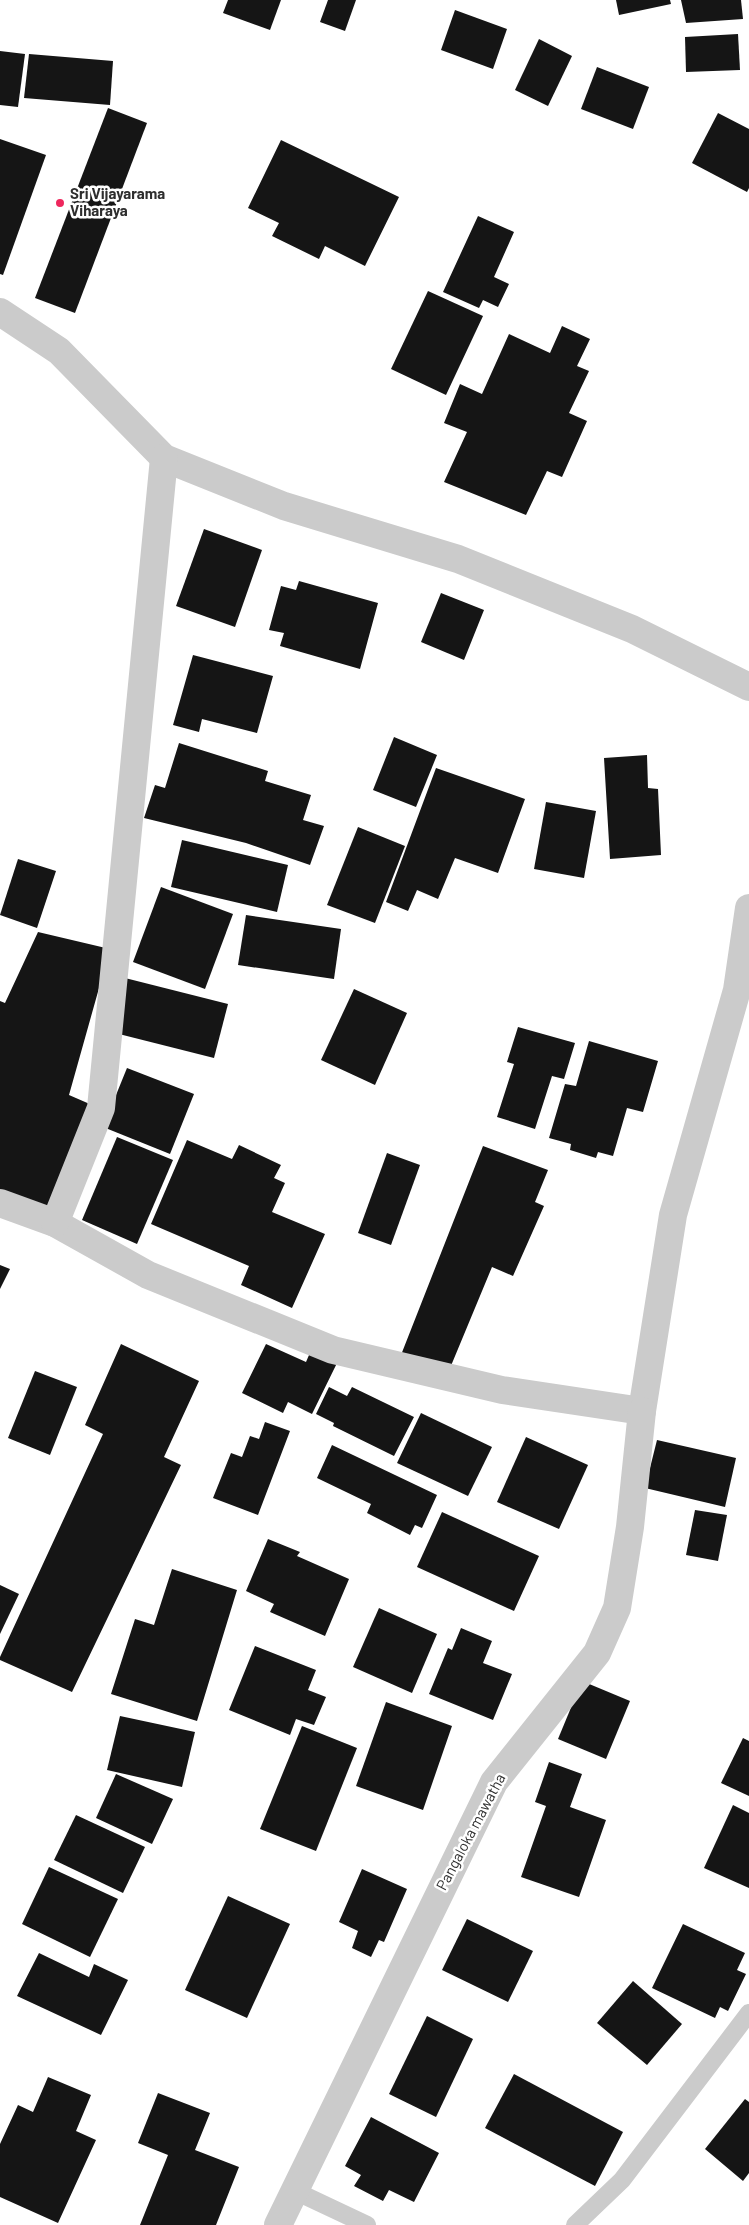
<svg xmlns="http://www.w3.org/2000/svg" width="749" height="2225" viewBox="0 0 749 2225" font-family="Barlow,sans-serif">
<rect width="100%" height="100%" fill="#fff"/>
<g fill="#151515">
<path d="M228,0H281L270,30L223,13Z"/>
<path d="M328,0H356L345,31L320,22Z"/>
<path d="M616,0H670L671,4L619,15Z"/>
<path d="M681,0H741L743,19L686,23Z"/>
<path d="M455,10L507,29L493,69L441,50Z"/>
<path d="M738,34L740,70L686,72L685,37Z"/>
<path d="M539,39L572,56L548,106L515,90Z"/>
<path d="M0,51L25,54L18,107L0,105Z"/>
<path d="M29,54L113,61L110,105L24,98Z"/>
<path d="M597,67L649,87L633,129L581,109Z"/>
<path d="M108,108L147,123L75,313L35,298Z"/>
<path d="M718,113L749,129V188L747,192L692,163Z"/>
<path d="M0,139L46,155L3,275L0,274Z"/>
<path d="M281,140L399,197L365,266L325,246L319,259L272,236L279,223L248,208Z"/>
<path d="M478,216L514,232L494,277L509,284L498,307L483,300L479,308L443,292Z"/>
<path d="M428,291L483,316L446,395L391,369Z"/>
<path d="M562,326L590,339L577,366L589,371L569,413L587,421L562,477L547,471L526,515L444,482L467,432L444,423L460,384L482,394L509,334L550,353Z"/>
<path d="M204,529L262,550L235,627L176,606Z"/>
<path d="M299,581L378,603L360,669L280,646L284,633L269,630L281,586L296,590Z"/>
<path d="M441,593L484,610L464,660L421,642Z"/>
<path d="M193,655L273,676L257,733L202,719L199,732L173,725Z"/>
<path d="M394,737L437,755L416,807L373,790Z"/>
<path d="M179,743L268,771L265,781L311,795L303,820L324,826L310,865L246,843L144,818L155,785L165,788Z"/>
<path d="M647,755L648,788L658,789L661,855L610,859L604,758Z"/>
<path d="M436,768L525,799L498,873L455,858L438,899L417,890L408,911L386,902Z"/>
<path d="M546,802L596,811L584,878L534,869Z"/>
<path d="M358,827L405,846L375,923L327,905Z"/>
<path d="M182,840L288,865L277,912L171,887Z"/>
<path d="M18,859L56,871L37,928L0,915Z"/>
<path d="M161,887L233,914L205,989L133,962Z"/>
<path d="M246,915L341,929L334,979L238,965Z"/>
<path d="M38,932L110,949L69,1095L92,1105L49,1216L0,1197V1001L5,1003Z"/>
<path d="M125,978L228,1004L214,1058L111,1032Z"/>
<path d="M354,989L407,1013L375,1085L321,1060Z"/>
<path d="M518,1027L575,1043L564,1079L552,1076L535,1129L497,1117L514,1064L507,1062Z"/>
<path d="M589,1041L658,1061L643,1112L627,1108L613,1156L598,1152L596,1158L570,1150L571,1144L549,1138L565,1084L576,1086Z"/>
<path d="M127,1068L194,1094L170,1154L103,1127Z"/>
<path d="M117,1137L173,1160L137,1244L82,1220Z"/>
<path d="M187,1140L232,1159L239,1145L281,1165L274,1178L285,1183L272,1212L325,1234L292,1308L241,1285L249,1266L151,1224Z"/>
<path d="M483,1146L548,1170L535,1202L544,1206L513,1276L492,1267L448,1373L401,1355Z"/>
<path d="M387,1153L420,1165L391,1245L358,1233Z"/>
<path d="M0,1265L10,1269L0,1289Z"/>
<path d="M121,1344L199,1381L164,1457L181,1465L72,1692L0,1660V1657L103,1434L85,1425Z"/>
<path d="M266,1344L306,1362L312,1348L338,1361L312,1414L288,1402L283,1413L242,1393Z"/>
<path d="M35,1371L77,1387L50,1455L8,1438Z"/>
<path d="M329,1387L347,1396L352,1387L414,1417L394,1456L333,1426L334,1423L316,1414Z"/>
<path d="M421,1413L492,1447L468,1496L397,1463Z"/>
<path d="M265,1422L290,1431L258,1515L213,1498L231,1453L242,1457L250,1436L259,1439Z"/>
<path d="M526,1437L588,1465L559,1529L497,1502Z"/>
<path d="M657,1440L736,1458L725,1507L645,1488Z"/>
<path d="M332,1445L437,1495L422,1528L415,1525L410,1535L367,1513L371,1504L317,1478Z"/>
<path d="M695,1510L727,1515L718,1561L686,1555Z"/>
<path d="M442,1512L539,1556L514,1611L417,1567Z"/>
<path d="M268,1539L300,1552L297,1556L349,1579L325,1636L270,1612L274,1604L246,1591Z"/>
<path d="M172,1569L237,1590L197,1721L111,1694L135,1619L154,1625Z"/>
<path d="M0,1585L19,1594L0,1634Z"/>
<path d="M379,1608L437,1634L412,1693L353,1667Z"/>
<path d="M461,1628L492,1641L483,1663L512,1674L493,1720L429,1694L448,1648L452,1650Z"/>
<path d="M255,1646L316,1670L308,1690L326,1697L314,1725L296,1719L290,1735L229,1710Z"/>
<path d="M582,1681L630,1701L606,1759L558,1739Z"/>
<path d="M386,1702L452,1726L423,1810L356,1786Z"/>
<path d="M120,1716L195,1732L182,1787L107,1770Z"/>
<path d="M302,1726L357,1748L316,1851L260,1829Z"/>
<path d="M743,1738L749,1741V1796L721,1783Z"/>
<path d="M549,1762L582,1774L570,1807L606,1820L579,1897L521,1877L546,1806L535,1802Z"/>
<path d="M116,1774L173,1799L152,1844L96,1818Z"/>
<path d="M733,1805L749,1813V1888L704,1868Z"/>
<path d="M76,1815L145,1847L123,1893L54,1860Z"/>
<path d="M49,1867L118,1899L90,1957L22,1924Z"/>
<path d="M362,1869L407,1889L384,1942L379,1940L371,1957L352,1948L358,1931L339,1922Z"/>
<path d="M228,1896L290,1924L247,2018L185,1990Z"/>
<path d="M467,1919L533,1951L508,2002L442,1970Z"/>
<path d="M683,1924L745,1953L737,1970L746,1974L728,2011L720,2007L715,2018L652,1988Z"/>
<path d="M39,1953L89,1977L94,1964L128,1980L101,2035L17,1996Z"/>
<path d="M633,1981L682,2024L647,2065L597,2023Z"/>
<path d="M427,2016L473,2039L436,2117L389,2094Z"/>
<path d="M514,2074L623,2132L595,2186L485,2128Z"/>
<path d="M48,2077L91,2095L76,2131L96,2140L58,2223L0,2197V2144L18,2105L33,2112Z"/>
<path d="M158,2093L210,2113L195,2150L239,2167L216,2225H140L168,2155L138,2143Z"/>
<path d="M745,2099L749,2102V2173L743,2181L705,2149Z"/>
<path d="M371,2117L439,2153L414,2202L389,2190L383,2201L354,2186L361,2175L345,2166Z"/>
</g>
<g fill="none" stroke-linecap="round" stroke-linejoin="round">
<g stroke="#cbcbcb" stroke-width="18">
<path d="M295,2191L367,2225"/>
<path d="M575,2225L622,2180L749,2013"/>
</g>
<g stroke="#cbcbcb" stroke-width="28">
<path d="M0,312L59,351L164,458L284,506L458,559L632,629L749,687"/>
<path d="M0,1203L55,1223L148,1275L333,1350L502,1390L642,1411L673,1215L737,990L749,908"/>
<path d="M55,1223L101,1108L164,458"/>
<path d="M278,2225L494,1782L597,1653L617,1608L630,1527L642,1411"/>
</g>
</g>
<circle fill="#ee275d" stroke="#fff" stroke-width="2" cx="60" cy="203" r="5"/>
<g text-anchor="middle" stroke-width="5" stroke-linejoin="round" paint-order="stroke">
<g font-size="15" font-weight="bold" fill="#2e2e2e" stroke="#fff" text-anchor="start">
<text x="70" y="199">Sri Vijayarama<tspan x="70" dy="17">Viharaya</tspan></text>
</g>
<g font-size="15" fill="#2e2e2e" stroke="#fff">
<text transform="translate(471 1832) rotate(-62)" y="5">Pangaloka mawatha</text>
</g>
</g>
</svg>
